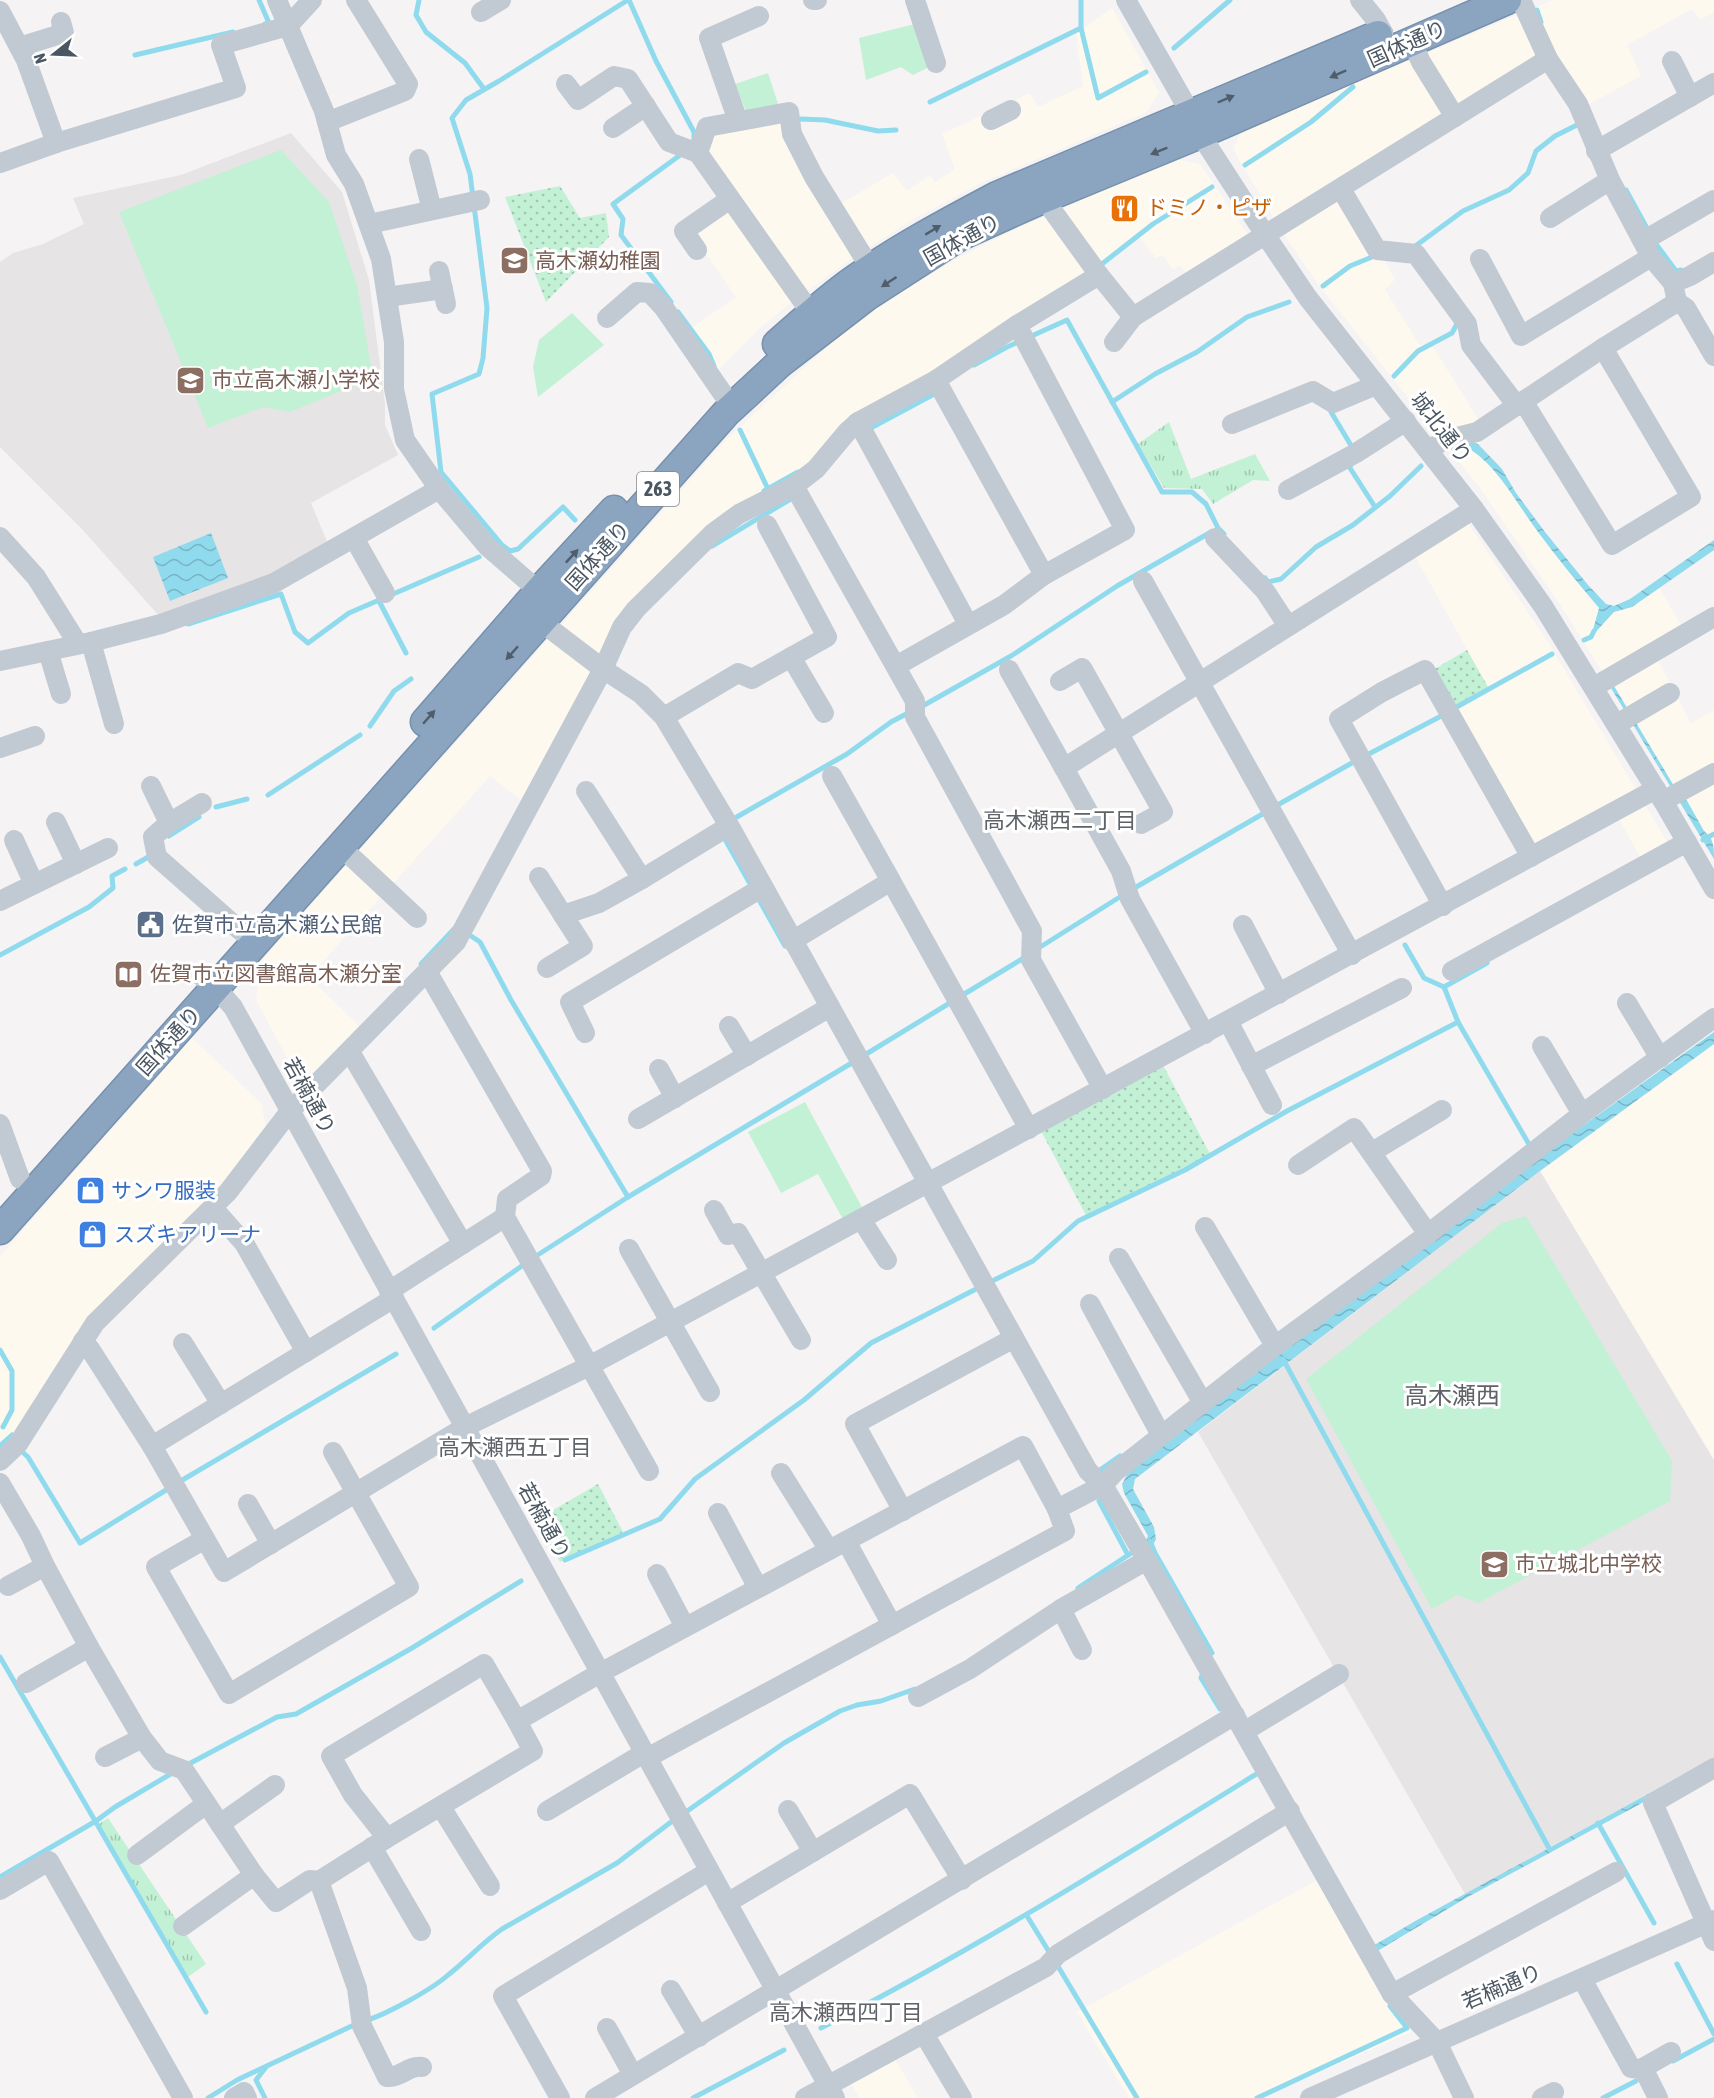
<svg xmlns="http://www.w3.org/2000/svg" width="1714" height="2098" viewBox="0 0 1714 2098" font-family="'Asap Condensed','Noto Sans JP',sans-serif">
<defs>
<pattern id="grass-tufts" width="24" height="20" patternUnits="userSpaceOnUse" patternTransform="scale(1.5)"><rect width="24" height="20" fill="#c3f1d5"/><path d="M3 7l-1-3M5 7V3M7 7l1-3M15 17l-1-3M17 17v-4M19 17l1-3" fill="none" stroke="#a0c6b0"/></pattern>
<pattern id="park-dots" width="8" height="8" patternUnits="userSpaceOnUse" patternTransform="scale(1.5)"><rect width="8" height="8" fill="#c3f1d5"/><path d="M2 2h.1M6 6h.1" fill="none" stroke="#a0c6b0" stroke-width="1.8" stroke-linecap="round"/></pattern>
<pattern id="water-waves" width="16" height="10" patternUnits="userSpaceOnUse" patternTransform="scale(1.5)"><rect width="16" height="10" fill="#90daee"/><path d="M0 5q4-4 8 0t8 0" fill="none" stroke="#78b4c4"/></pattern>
</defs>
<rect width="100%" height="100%" fill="#f5f3f3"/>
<g fill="#fdf9ef">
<path d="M1553,0H1714V12L1700,20L1692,9L1627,45L1641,76L1575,112L1540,58L1340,183L1395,279L1385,290L1419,344L1434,348L1480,422V449L1540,531L1605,610L1631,604L1657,584L1684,630L1651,647L1691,723L1714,710V853L1565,612L1480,488L1320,287L1276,223L1233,149L1242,130Z"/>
<path d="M1112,8L1159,92L1147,112L983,182L917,217L857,255L794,300L760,328L716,372L687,331L736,297L691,232L735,198L706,158L715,130L786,121L833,208L893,173L907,191L930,175L935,182L955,169L942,134L1030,93L1038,107L1083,86L1076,34Z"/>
<path d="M1175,159L1200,164L1250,238L1189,276L1180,265L1173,270L1163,255L1156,258L1137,234L1091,271L929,383L806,473L620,617L525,803L490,776L309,977L360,1027L305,1091L256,1000L259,963L723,443L833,341L883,303L950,262L1013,230Z"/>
<path d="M1459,510L1548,642L1669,845L1641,859L1611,804L1535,848L1453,707L1488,687L1407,542Z"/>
<path d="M192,1038L261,1103L267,1132L226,1186L84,1326L12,1444L0,1453V1256Z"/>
<path d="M1714,1044V1460L1540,1171Z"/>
<path d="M1319,1879L1388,1997L1411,2032L1261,2098H1129L1077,2012Z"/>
<path d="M895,2059L918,2098H859L851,2084Z"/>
</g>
<g fill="#e6e4e5">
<path d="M291,133L342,192L369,280L385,404V425L398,455L311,503L328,544L276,575L160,617L82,529L0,447V262L13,253L43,244L84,224L73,198L181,175Z"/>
<path d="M1540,1171L1714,1460V1758L1465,1894L1198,1432Z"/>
</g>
<g fill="url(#grass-tufts)">
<path d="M1169,422L1191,479L1255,454L1270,481L1253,480L1213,504L1202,489L1164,488L1138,444Z"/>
<path d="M108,1818L206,1964L188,1977L99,1824Z"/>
</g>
<g fill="url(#park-dots)">
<path d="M560,186L580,218L606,213L609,237L546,302L505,197Z"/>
<path d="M1467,650L1488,687L1453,707L1431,671Z"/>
<path d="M1163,1065L1210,1154L1088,1219L1041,1131Z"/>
<path d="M598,1484L623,1532L560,1562L536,1520Z"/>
</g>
<g fill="#c3f1d5">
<path d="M915,24L929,67L913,75L901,67L866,80L859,38Z"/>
<path d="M768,73L779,107L746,111L735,84Z"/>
<path d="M281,150L329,202L357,285L373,378L290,412L263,407L208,428L119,212Z"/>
<path d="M572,313L604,345L538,397L533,367L539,340Z"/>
<path d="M805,1102L864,1211L844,1221L818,1174L781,1193L748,1132Z"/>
<path d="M1526,1216L1672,1461L1670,1501L1478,1603L1457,1595L1432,1609L1306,1379L1502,1223Z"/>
</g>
<g fill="url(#water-waves)">
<path d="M1466,440L1478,444L1502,469L1516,493L1545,532L1588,585L1606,604L1614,606L1630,599L1714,540V550L1632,607L1614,612L1591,637L1599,608C1578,583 1557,558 1538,532C1517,504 1496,463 1466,447L1454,451L1449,449L1451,445Z"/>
<path d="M211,533L228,578L170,601L153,557Z"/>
<path d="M1614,686L1674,786L1686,799L1704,831C1714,838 1714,848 1714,859L1611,688Z"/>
<path d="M1714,1032V1044L1540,1171L1135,1479L1133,1489L1154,1527L1156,1539L1151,1549L1146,1540L1148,1536L1124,1493L1122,1484L1132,1466L1538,1158Z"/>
<path d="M1714,1758V1764L1466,1898L1374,1953L1371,1947L1417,1920Z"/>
</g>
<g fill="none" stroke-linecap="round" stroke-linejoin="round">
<g stroke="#90daee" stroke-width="5">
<path d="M259,0L269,23L265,24"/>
<path d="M419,0L416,15L426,32L465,63L484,89"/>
<path d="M629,0L656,61L694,132V139"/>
<path d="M1081,0V28"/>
<path d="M1537,10L1541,22"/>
<path d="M1174,48L1230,0"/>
<path d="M135,55L233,32"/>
<path d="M930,102L1081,28L1098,98L1146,72"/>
<path d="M800,119L825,120L878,131L896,130"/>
<path d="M1245,165L1311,122L1353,87"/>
<path d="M1626,190L1649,232"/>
<path d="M1653,240L1676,271L1681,270"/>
<path d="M1412,247H1414L1463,211L1509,190L1528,173L1536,151L1555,136L1579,124"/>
<path d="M1098,267L1153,224L1212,187"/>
<path d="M1323,286L1350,266L1372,257"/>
<path d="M671,302L621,235L623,219L613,204L683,153"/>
<path d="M678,312L709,354L714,366"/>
<path d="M974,365L1007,347L1067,320L1162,492H1192L1206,504L1218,528L1224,534"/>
<path d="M1394,376L1418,351L1452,333L1458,322"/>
<path d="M1112,402L1155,374L1197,352L1247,317L1289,302"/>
<path d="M1331,408V412L1352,447V449"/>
<path d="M740,430L768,489"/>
<path d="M867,430L938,392"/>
<path d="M1351,462L1350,468L1375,507"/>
<path d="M764,491L798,472"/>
<path d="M575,520L563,507L518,549L510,551L502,545L441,472L432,394L479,374L483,358L487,308L470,174L452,118L466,100L499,81L628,0"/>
<path d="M712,546L794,497"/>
<path d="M1265,578L1268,582L1281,579L1316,547L1353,525L1390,496L1421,466"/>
<path d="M379,601L406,653"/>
<path d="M188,624L281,594L295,632L308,643L349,613L479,557"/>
<path d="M1584,640L1591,637L1594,631"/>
<path d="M919,708L1011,656L1117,586L1211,532"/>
<path d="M1453,709L1552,654"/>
<path d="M370,726L394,691L411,679"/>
<path d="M1365,756L1445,714"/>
<path d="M268,795L360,735"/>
<path d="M216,807L247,799"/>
<path d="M1274,807L1357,760"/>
<path d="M733,822L735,818L847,754L891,722L910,712"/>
<path d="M729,834L726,841L785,946"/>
<path d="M169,836L199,817"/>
<path d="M1703,840L1714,834"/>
<path d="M136,864L150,856"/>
<path d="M1131,890L1266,812"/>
<path d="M465,932L480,942L511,1000L628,1197"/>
<path d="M1405,945L1424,978L1444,987L1458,1022L1530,1146L1528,1148"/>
<path d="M1037,949L1123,895"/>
<path d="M0,955L89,907L113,888L112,876L125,869"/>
<path d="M421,964L454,929"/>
<path d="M1444,987L1487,963"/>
<path d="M961,996L1027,956"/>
<path d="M863,1056L953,1001"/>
<path d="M533,1258L628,1197L855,1061"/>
<path d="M988,1283L1033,1261L1078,1221L1185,1170L1287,1111L1458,1022"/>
<path d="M434,1328L526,1263"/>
<path d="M0,1350L12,1371V1410L3,1427"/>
<path d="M1283,1359L1550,1850"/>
<path d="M0,1446L12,1435"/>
<path d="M19,1449L28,1457L80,1543L171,1487"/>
<path d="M1097,1472L1120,1456"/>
<path d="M179,1482L396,1354"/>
<path d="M1099,1501L1128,1555"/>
<path d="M1150,1541L1155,1553L1212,1653"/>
<path d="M565,1560L660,1519L695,1479L804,1400L871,1343L980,1287"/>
<path d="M1078,1588L1136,1550"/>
<path d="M0,1657L206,2012"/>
<path d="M1203,1673L1201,1678L1220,1709"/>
<path d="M185,1766L277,1717L296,1714L412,1648L521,1581"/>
<path d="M683,1814L784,1743L840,1711L857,1705L881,1701L915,1689"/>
<path d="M1598,1823L1654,1923"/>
<path d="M0,1877L96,1821L115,1807L174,1772"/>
<path d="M1027,1916L1051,1955"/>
<path d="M1056,1963L1137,2098"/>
<path d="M1677,1964L1714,2034"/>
<path d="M365,2021C387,2014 431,1990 448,1975C467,1960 482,1943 502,1929L617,1863L675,1819"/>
<path d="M821,2028C972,1951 1114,1862 1258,1773"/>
<path d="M1673,2061L1714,2039"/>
<path d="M208,2098L237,2080L356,2024"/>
<path d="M265,2098L256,2080L266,2067"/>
<path d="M693,2098L784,2050"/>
<path d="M1257,2098L1407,2028L1390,2006"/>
<path d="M1603,2098L1636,2081"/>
</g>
<defs>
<g id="highway">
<path d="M777,344C802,322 827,299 854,280C899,248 948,222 997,196L1378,35"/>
<path d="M425,722L539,591L614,510"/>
<path d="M0,1230L726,413L780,363L867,296L960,236L1040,200L1200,134L1507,0"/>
</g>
</defs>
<use href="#highway" stroke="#7690ad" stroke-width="31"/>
<g stroke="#c1cad2" stroke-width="20">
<path d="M277,0L324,111L336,155L354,184L381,259L394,342V389L405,440L439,489L488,547L548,599"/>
<path d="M813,0H817"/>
<path d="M915,0L936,63"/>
<path d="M1126,0L1191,114L1200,134L1266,236L1308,298L1474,509L1543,606L1663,801L1714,889"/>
<path d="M1360,0L1376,20L1383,33"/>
<path d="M1521,0L1548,59L1578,104L1610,180L1651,257L1673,283L1690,276L1714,262"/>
<path d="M0,11L26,60L56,143"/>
<path d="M481,12L501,0"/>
<path d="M1412,42L1421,62L1455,117"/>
<path d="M19,47L64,33L61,22"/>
<path d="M1672,61L1690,97"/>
<path d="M566,84L578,100L614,76L628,79L669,142L698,153L811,313"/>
<path d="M991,120L1011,110"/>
<path d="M738,121L709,38L759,16"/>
<path d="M327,122L405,91L408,84L356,0"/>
<path d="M613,128L646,106"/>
<path d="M1596,151L1714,83"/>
<path d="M698,153L707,127L789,112L792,134L814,177L871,269"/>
<path d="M419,159L432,210"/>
<path d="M0,163L56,143L236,88L221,45L288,26L312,0"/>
<path d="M1341,189L1377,250L1416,254L1467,324L1471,345L1517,406"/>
<path d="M1046,197L1052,210L1099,275"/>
<path d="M1550,218L1610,180"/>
<path d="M369,224L480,200"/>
<path d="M1643,241L1714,200"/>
<path d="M697,250L684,231L730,199"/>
<path d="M1480,259L1521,336L1651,257"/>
<path d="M439,271L446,304"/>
<path d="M387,297L443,289"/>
<path d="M1677,302L1686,308L1714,356"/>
<path d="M607,318L637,292L650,293L664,308L723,394"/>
<path d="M1114,342L1133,317L1548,59"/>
<path d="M936,380L1044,575"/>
<path d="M1523,401L1612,545L1691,497L1603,348"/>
<path d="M858,422L968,624"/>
<path d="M1232,424L1313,391L1333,403L1376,385"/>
<path d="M1428,450L1445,440L1477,432L1603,348L1677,302L1673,283"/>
<path d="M794,486L915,701V717L1032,931L1031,960L1103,1089"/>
<path d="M1288,490L1356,453L1406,421"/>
<path d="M0,537L36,577L78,644"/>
<path d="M354,538L385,593"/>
<path d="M1215,538L1265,591L1288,626"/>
<path d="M1143,581L1352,955"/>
<path d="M540,621L603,669L641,694L664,717L734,834L1088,1471L1103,1485L1144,1555L1392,1994L1437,2042L1464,2098"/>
<path d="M91,642L114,724"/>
<path d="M48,651L61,694"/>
<path d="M791,657L824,713"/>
<path d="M0,661L91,642L161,624L274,583L439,489"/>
<path d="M896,666L1004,605L1044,575L1125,530L1017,325"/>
<path d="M1009,670L1064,768"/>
<path d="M1060,681L1082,668L1163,812L1141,824"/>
<path d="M1594,687L1714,617"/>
<path d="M664,717L738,673L752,679L827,637L767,525"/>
<path d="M1617,724L1670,693"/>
<path d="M0,748L35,736"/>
<path d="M832,776L891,881"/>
<path d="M151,786L169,823"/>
<path d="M586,791L642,879"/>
<path d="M1663,801L1714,773"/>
<path d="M202,803L169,823L153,837L157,857L241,931"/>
<path d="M56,822L76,864"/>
<path d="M14,840L34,884"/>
<path d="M341,847L417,918"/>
<path d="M539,877L563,915"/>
<path d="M0,901L108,848"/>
<path d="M1443,906L1339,719L1382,692L1425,670L1531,857"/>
<path d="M1243,925L1279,994"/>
<path d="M792,941L891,881L1029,1129"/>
<path d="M547,968L583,946L563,915L599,903L642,879L729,826"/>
<path d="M1452,971L1687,842"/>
<path d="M428,973L542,1171L541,1176L507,1199L505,1217L649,1471"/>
<path d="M201,976L216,988L233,1007L835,2098"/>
<path d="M1627,1003L1660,1058"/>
<path d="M1228,1021L1272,1105"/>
<path d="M729,1026L747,1056"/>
<path d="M585,1033L570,1002L763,887"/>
<path d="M1205,1034L1130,899L1121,871L1064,768L1474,509"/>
<path d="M1542,1046L1582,1114"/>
<path d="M350,1052L463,1244"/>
<path d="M1251,1066L1402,988"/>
<path d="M659,1069L675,1098"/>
<path d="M638,1119L830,1007"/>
<path d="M0,1124L20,1179"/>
<path d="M1372,1152L1442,1110"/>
<path d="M1298,1165L1354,1128L1428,1234"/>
<path d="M213,1208L244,1243L306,1352"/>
<path d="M714,1210L728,1235L738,1233L801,1340"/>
<path d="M861,1219L887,1260"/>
<path d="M1205,1227L1275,1346"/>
<path d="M629,1249L710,1392"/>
<path d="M1119,1258L1203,1403"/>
<path d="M389,1291L505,1217"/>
<path d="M1090,1304L1161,1435"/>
<path d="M83,1341L90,1349L152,1446L224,1572L465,1427L589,1366L1656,789"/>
<path d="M183,1343L221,1404"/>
<path d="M152,1446L394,1298"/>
<path d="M0,1461L18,1444L95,1323L228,1192L290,1111L456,942L603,669L622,627L636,609L713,533L739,514L794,486L816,469L847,432L858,422L936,380L1017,325L1099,275L1133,317"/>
<path d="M781,1473L829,1550"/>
<path d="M0,1483L31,1536L45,1566L89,1647L142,1738L160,1761L184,1770L254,1875L276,1902L310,1880L319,1881L387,1838L533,1751L517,1721L600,1673L1023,1446L1057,1509L1103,1485L1115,1472L1275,1346L1428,1234L1582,1114L1714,1018"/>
<path d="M248,1504L271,1544"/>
<path d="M903,1511L855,1424L1014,1338"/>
<path d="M718,1513L758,1588"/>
<path d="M205,1539L156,1567L229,1694L409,1587L333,1452"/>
<path d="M846,1541L892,1625"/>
<path d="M657,1574L685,1627"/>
<path d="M8,1586L45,1566"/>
<path d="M1061,1609L1082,1650"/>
<path d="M26,1683L89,1647"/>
<path d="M918,1697L970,1669L1061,1609L1147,1560"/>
<path d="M1245,1731L1339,1674"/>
<path d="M105,1757L142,1738"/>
<path d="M647,1758L1065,1531L1057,1509"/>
<path d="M1714,1768L1653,1803L1714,1941"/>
<path d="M441,1807L490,1886"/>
<path d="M788,1810L813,1852"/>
<path d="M547,1811L644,1753"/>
<path d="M220,1824L275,1785"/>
<path d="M387,1838L353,1795L331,1756L484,1664L517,1721"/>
<path d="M372,1847L421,1931"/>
<path d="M137,1855L206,1804"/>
<path d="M319,1881L357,1988L362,2026L387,2077C401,2078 408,2065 422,2067"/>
<path d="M0,1890L49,1861L183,2098"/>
<path d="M727,1903L910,1794L962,1880"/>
<path d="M183,1926L254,1875"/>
<path d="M1582,1979L1631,2068L1641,2069L1645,2072L1658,2098"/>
<path d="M671,1990L699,2037"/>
<path d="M1392,1994L1616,1872"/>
<path d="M607,2028L633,2075"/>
<path d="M924,2034L962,2098"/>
<path d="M1641,2069L1671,2052"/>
<path d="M234,2098L244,2092L247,2098"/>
<path d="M560,2098L503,1996L709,1871"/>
<path d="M595,2098L1235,1715"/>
<path d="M805,2098L1046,1967L1058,1954L1290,1811"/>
<path d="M1310,2098L1714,1920"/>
<path d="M1542,2098L1554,2092"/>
</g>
<use href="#highway" stroke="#8ba5c1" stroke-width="28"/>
</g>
<defs><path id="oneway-solid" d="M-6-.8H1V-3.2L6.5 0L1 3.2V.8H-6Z" transform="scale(1.5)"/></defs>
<g fill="#505e6b">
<use href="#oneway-solid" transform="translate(1338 74) rotate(156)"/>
<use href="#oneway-solid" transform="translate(1226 99) rotate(-23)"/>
<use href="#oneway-solid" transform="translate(1159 151) rotate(158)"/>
<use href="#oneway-solid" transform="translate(933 230) rotate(-31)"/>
<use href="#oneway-solid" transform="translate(889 282) rotate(147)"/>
<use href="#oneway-solid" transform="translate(572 556) rotate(-47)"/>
<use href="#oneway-solid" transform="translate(512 653) rotate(132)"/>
<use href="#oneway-solid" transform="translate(429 717) rotate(-49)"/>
</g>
<defs>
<symbol id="restaurant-square" viewBox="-11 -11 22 22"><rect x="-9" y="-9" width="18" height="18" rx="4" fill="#e8710a" stroke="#fff"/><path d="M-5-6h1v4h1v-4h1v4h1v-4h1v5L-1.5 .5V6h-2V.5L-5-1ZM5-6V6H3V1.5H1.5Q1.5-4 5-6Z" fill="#fff"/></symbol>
<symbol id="school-square" viewBox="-11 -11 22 22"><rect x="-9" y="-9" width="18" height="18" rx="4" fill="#8d6e63" stroke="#fff"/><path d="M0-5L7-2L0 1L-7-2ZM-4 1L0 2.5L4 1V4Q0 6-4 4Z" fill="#fff"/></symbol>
<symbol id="civic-square" viewBox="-11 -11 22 22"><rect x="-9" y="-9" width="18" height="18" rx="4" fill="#5c6f8a" stroke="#fff"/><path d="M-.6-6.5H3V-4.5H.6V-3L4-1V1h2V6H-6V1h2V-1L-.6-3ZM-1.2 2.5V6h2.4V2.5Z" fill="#fff"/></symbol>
<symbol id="library-square" viewBox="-11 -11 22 22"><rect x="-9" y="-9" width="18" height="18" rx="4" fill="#8d6e63" stroke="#fff"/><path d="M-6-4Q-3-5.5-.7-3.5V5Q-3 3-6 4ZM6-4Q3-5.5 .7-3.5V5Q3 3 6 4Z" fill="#fff"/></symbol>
<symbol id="shop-square" viewBox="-11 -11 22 22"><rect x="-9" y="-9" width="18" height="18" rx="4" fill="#3f7fe0" stroke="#fff"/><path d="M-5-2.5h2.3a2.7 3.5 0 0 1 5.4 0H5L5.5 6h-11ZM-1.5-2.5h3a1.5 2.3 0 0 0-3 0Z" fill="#fff"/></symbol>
</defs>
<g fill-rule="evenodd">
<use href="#restaurant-square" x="1108" y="192" width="33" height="33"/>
<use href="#school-square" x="498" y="244" width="33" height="33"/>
<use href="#school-square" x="174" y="364" width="33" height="33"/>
<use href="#civic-square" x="134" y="908" width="33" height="33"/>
<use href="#library-square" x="112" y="958" width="33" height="33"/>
<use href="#shop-square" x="74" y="1174" width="33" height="33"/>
<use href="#shop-square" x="76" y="1218" width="33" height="33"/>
<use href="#school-square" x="1478" y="1548" width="33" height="33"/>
</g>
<g text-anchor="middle" stroke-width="6" stroke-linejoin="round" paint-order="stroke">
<rect fill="#fff" stroke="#808990" stroke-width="1.5" x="637" y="472" width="42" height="34" rx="4.5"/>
<g font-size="20" font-weight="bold" fill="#4a5661">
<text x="658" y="496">263</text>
</g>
<g font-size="21" fill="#4a5661" stroke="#fff">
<text transform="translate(1407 44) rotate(-24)" y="7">国体通り</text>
<text transform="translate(962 240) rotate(-29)" y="7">国体通り</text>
<text transform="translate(1441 428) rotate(52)" y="7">城北通り</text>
<text transform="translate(598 556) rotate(-48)" y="7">国体通り</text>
<text transform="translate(169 1041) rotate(-48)" y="7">国体通り</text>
<text transform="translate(309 1096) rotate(61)" y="7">若楠通り</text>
<text transform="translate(544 1521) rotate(61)" y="7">若楠通り</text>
<text transform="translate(1502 1987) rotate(-23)" y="7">若楠通り</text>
</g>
<g font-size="21" fill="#c56008" stroke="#fff" text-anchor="start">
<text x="1146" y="215">ドミノ・ピザ</text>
</g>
<g font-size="21" fill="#785e54" stroke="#fff" text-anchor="start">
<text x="535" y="268">高木瀬幼稚園</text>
<text x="212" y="387">市立高木瀬小学校</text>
<text x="150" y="981">佐賀市立図書館高木瀬分室</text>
<text x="1515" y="1571">市立城北中学校</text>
</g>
<g font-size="21" fill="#4e5e75" stroke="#fff" text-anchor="start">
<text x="172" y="932">佐賀市立高木瀬公民館</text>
</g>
<g font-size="21" fill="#366cbe" stroke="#fff" text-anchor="start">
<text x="111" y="1198">サンワ服装</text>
<text x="114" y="1242">スズキアリーナ</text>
</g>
<g font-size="22" fill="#5f6368" stroke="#fff">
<text x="1060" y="828">高木瀬西二丁目</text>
<text x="515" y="1455">高木瀬西五丁目</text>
<text x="846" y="2020">高木瀬西四丁目</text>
</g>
<g font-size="24" fill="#5f6368" stroke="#fff">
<text x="1452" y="1404">高木瀬西</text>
</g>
</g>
<g transform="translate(54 54) rotate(252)" stroke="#ffffff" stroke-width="4.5" paint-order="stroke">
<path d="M0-4.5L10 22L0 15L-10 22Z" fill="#4a5661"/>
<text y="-9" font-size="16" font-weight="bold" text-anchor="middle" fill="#4a5661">N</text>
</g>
</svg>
